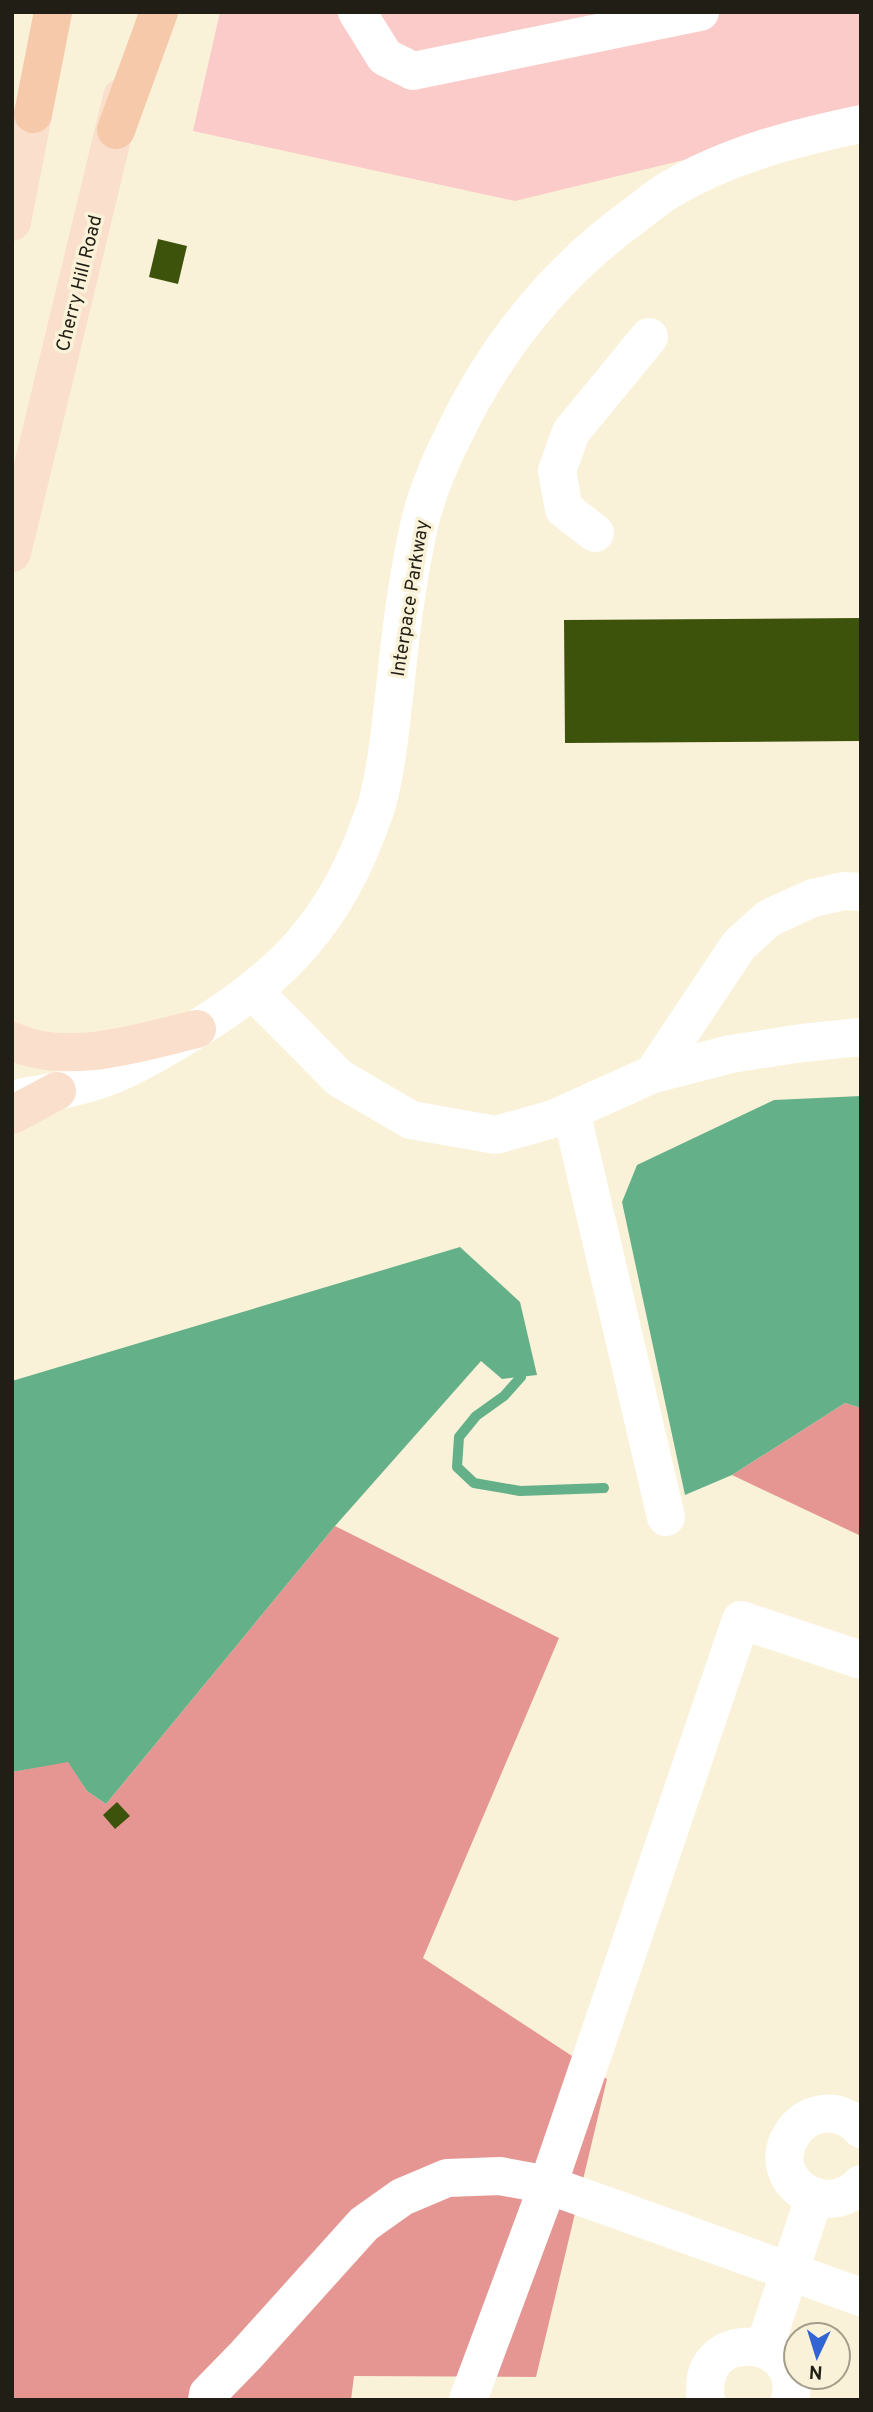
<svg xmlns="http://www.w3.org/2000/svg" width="873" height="2412" viewBox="0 0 873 2412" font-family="Overpass,sans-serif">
<rect width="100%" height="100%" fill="#faf2d8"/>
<path fill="#facbc8" d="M220,12H861V117L515,201L193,131Z"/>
<g fill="#e59692">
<path d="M845,1403L861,1408V1536L732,1475Z"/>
<path d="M335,1526L559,1638L423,1958L607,2079L536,2377L354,2376L351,2400H12V1772L68,1761L87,1791L106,1804Z"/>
</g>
<g fill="#64b089">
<path d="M861,1096V1408L845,1403L732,1475L685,1495L622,1202L637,1165L774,1100Z"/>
<path d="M460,1247L520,1302L537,1375L502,1379L481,1361L335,1526L106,1804L87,1791L68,1762L12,1772V1381Z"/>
</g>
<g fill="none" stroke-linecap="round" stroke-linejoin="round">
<path stroke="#64b089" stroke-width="10" d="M515,1366L521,1377L504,1396L476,1416L459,1437L457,1467L474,1483L520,1491L604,1488"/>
</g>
<g fill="#3d520a">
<path d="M158,239L187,246L178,284L149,277Z"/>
<path d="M861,618V741L565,743L564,620Z"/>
<path d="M117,1802L130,1816L115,1829L103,1815Z"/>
</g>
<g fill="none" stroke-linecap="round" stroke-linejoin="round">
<g stroke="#fff" stroke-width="38">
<path d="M357,12L385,57L413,71L700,12"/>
<path d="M595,533L564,509L557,471L571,432L649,337"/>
<path d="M252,990L339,1078L411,1120L496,1135L553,1119L653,1074L731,1054L802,1043L861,1037"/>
<path d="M653,1074L739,945L769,918L813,898L844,891L861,892"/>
<path d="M23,1097C49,1093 74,1088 99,1080C128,1070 154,1055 180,1039C269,987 327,935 365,837C369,826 374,815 377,804C388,763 391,720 396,679C401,628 408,576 419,526C426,494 439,464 454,434C496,347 556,272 635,215C646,207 657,197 669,190C728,155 794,138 861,124"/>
<path d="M571,1111L666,1517"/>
<path d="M861,2129C851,2118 837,2112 822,2114C809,2116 799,2123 792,2134C763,2178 824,2223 861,2184"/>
<path d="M764,2349L814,2198"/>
<path d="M207,2400L208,2394L246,2355L364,2224L402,2197L447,2178L500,2176L548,2185L861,2297"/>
<path d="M468,2400L548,2185L741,1620L861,1660"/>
<path d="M706,2400C694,2324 806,2334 790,2400"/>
</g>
<g stroke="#fadfcc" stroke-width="38">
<path d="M12,222L33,114"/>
<path d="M12,553L122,97"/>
<path d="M12,1041C67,1067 141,1042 197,1029"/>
<path d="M12,1115L57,1091"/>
</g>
<g stroke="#f6c9aa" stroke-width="38">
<path d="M33,114L53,12"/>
<path d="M116,130L159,12"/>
</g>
</g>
<g text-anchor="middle" stroke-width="7" stroke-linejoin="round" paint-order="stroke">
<g font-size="19" fill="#211e15" stroke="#faf2d8">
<text transform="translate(78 283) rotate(-76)" y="7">Cherry Hill Road</text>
<text transform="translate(409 598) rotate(-81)" y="7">Interpace Parkway</text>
</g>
</g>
<rect width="873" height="2412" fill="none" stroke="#211e15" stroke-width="28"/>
<g transform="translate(817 2356) rotate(184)"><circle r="33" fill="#faf2d8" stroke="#a39d8a" stroke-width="2"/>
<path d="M0-5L12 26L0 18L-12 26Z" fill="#3264d3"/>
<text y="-10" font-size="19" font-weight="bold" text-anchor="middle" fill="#211e15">N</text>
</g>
</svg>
